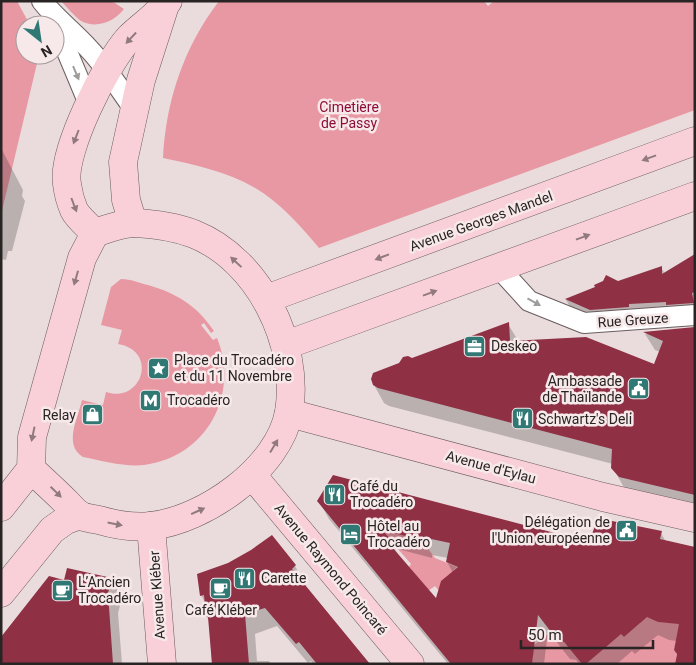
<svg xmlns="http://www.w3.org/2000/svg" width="696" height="665" viewBox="0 0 696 665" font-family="Roboto,sans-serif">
<rect width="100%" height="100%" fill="#eadcdd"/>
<g fill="#e898a3">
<path d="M1,1H17L30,25H25V55H39L1,215Z"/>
<path d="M61,1H109L115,3L124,9C114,22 96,29 81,21C74,16 67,7 61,1Z"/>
<path d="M219,1H484L488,6L494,1H695V110L319,248C298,223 275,197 244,182C219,170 191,164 163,158C166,100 184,47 219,1Z"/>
<path d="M121,279C131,279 139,283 148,285C178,294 196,305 214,331L211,333L204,323L201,325L213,340L217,338C240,394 207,457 144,465C124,467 103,461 83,457C63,445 78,418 82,400L103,405L106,392C142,404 159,351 118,344L122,330L101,325L111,287Z"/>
<path d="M386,528L421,540L422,537L432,539L429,550L435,558L457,567L453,571L455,574L450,604L435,586L428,591L409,567L411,564L392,542H388L380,533Z"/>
<path d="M641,612L658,622L680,623L674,650L677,653L675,664H586L602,650L616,628L624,637L640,623L634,615Z"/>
<path d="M551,632L558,641H563L582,664H529L533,659L531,656L530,648Z"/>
</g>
<g fill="#0003" fill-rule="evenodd">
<path d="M1,148L23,190L22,196L25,201L12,251H8L6,260L1,259Z"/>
<path d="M695,255V321L576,317L566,300L596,287L618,282L661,267L665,274Z"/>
<path d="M508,324L519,342L654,366L660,352L655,350L645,334L695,330V510L626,491L613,468V464L389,406L384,403L374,385L412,359Z"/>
<path d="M319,501L590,544L661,533L666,542L695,548L678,655L677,641L669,640L658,635L635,654L632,651L617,664H579L576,660L570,659L548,631L544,664H448L329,519ZM394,548L432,558V555L448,558L447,562L453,573L437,601L400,558Z"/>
<path d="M295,566L306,585L305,586L369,664H313L311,661L308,663L277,626L255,634L257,661H269L271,664H212L209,621L207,617L206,604L201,595Z"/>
<path d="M111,579L122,598L118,613L122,664H1L65,581Z"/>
</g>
<g fill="#8f3045" fill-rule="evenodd">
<path d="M695,254V292L692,293L694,303L666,305V302L629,304V307L590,310L565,299L595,287L594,285L603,281L606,275L618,281L662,266V274Z"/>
<path d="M509,322L510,341L586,337L654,364L663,341L643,332L695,327V495L619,477L611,468L612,449L378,388L373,385L371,379L373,373L399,363L403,357L408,356L412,358Z"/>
<path d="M333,475L589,542L595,526L601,521L607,520L662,531L660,539L695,547V664H675L677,654L674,650L679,624L658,622L647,617L624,637L621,634L586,664H582L564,642L558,641L538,615L532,664H451L317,501ZM382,530L421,540L422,537L450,543L446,562L458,567L441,581L436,598L386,540L393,542Z"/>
<path d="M272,535L296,565L292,569L370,664H317L299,642L296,644L265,608L245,614L249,664H212L208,617H206L204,595L200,596L197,574L228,563L251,550Z"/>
<path d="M67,568L112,578L108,593L113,664H1V637L49,576L64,580Z"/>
</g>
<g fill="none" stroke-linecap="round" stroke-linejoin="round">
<defs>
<g id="street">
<path d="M42,1C56,19 74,32 89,49C106,67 119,88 134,109"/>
<path d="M53,18L89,104"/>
<path d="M499,268L529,301L584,323L695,315"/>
</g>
<g id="secondary">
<path d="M133,223L126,200L123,162L141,80L165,5"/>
<path d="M95,233C88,226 78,218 74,210C71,203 68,192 67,184C61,152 107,62 129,38C141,26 157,16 168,1"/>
<path d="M266,299L695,141"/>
<path d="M286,345L695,196"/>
<path d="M289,413L603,497L695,518"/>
<path d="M252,475L410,664"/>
<path d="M1,507L31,469L32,437L82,258L95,233C107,229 122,223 135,223C154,224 176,227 194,234C259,260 300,344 289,412C279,468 205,520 151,526C133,528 116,525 99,520C93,519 86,518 81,516C76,513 71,507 67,503C55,491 43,480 31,469"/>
<path d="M151,526L162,664"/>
<path d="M1,593L52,530L66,520L80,515"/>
</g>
</defs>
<use href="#street" stroke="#6a5d5f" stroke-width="22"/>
<use href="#secondary" stroke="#6a5d5f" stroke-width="29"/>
<use href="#street" stroke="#fff" stroke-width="20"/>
<use href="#secondary" stroke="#f9cfd8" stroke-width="28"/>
</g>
<defs><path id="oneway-solid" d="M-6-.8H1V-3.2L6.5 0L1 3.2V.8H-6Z" transform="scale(1.25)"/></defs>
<g fill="#917a7e">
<use href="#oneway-solid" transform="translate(131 38) rotate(133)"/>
<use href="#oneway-solid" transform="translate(76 137) rotate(111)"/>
<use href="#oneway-solid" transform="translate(649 158) rotate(160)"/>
<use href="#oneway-solid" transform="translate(74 205) rotate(69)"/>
<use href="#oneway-solid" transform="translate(583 237) rotate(-20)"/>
<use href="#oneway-solid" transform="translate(382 257) rotate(159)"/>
<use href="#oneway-solid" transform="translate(236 262) rotate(-137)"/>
<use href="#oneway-solid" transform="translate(76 278) rotate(106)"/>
<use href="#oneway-solid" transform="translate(430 293) rotate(-20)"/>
<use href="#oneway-solid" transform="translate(33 434) rotate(102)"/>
<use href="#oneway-solid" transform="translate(274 446) rotate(-59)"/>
<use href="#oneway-solid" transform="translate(56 492) rotate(44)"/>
<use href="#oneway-solid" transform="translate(198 511) rotate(-24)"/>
<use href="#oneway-solid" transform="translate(115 524) rotate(11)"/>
</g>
<g fill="#9f9c9c">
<use href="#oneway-solid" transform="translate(76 73) rotate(67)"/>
<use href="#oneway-solid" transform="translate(534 302) rotate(29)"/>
</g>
<defs>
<symbol id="office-square" viewBox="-11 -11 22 22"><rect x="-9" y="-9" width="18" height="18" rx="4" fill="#307874" stroke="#f7e9ea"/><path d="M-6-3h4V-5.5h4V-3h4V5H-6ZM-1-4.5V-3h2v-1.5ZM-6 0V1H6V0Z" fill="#fff"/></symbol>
<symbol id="sight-square" viewBox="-11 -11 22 22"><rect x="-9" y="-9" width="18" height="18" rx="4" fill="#307874" stroke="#f7e9ea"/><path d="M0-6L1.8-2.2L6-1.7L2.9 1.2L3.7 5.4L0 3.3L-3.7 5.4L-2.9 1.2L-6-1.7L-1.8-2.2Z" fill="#fff"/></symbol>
<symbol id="civic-square" viewBox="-11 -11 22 22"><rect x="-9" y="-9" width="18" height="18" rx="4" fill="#307874" stroke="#f7e9ea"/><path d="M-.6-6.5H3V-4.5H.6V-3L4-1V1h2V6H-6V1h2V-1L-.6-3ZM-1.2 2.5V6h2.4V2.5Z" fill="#fff"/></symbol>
<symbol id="metro-square" viewBox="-11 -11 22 22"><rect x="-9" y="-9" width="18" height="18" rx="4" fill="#307874" stroke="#f7e9ea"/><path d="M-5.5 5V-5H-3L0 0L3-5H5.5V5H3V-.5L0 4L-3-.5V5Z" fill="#fff"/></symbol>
<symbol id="shop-square" viewBox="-11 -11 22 22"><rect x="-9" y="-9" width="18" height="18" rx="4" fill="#307874" stroke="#f7e9ea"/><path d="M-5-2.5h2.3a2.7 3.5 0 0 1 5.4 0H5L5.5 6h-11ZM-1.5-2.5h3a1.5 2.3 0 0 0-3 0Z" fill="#fff"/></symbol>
<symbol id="restaurant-square" viewBox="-11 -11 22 22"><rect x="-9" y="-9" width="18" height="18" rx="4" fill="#307874" stroke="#f7e9ea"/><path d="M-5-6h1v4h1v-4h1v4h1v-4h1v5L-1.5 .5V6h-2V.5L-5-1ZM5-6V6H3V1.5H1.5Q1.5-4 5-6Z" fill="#fff"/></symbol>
<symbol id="hotel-square" viewBox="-11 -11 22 22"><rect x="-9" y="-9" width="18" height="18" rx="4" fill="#307874" stroke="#f7e9ea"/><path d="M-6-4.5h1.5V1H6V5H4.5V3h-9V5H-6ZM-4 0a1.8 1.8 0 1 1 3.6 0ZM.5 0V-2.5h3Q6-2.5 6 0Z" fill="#fff"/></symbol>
<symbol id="cafe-square" viewBox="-11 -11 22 22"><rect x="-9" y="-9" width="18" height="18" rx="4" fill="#307874" stroke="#f7e9ea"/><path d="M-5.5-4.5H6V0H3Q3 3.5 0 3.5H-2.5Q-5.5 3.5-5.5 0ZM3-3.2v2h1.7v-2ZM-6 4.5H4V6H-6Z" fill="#fff"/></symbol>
</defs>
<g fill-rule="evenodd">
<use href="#office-square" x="462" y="334" width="25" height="25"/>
<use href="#sight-square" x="146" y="356" width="25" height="25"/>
<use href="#civic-square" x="626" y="376" width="25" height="25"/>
<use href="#metro-square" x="138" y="388" width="25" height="25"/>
<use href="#shop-square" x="80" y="402" width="25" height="25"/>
<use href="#restaurant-square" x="510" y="406" width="25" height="25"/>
<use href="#restaurant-square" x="322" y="482" width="25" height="25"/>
<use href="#civic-square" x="614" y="518" width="25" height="25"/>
<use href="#hotel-square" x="338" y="522" width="25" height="25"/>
<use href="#restaurant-square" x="232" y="566" width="25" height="25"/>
<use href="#cafe-square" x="208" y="576" width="25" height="25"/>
<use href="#cafe-square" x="50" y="578" width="25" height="25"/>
</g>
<g text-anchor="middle" stroke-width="5" stroke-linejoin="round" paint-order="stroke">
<g font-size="14" fill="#8d0d38" stroke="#f7e9ea">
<text x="349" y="112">Cimetière<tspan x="349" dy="16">de Passy</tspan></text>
</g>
<g font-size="14" fill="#292424" stroke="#f7e9ea">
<text transform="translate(481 221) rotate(-20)" y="5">Avenue Georges Mandel</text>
<text transform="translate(633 320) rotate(-4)" y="5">Rue Greuze</text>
<text transform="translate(491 467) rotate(15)" y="5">Avenue d'Eylau</text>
<text transform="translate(331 569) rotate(50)" y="5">Avenue Raymond Poincaré</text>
<text transform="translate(157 595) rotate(-94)" y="5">Avenue Kléber</text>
</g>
<g font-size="14" fill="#292424" stroke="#f7e9ea" text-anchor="start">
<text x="491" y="351">Deskeo</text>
<text x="174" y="365">Place du Trocadéro<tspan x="174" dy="16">et du 11 Novembre</tspan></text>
<text x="622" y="386" text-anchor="end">Ambassade<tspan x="622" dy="16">de Thaïlande</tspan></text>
<text x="167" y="405">Trocadéro</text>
<text x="76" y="420" text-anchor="end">Relay</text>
<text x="538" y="424">Schwartz's Deli</text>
<text x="350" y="491">Café du<tspan x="350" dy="16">Trocadéro</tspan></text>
<text x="610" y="527" text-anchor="end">Délégation de<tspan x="610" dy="16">l'Union européenne</tspan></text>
<text x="367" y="531">Hôtel au<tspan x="367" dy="16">Trocadéro</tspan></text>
<text x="261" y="583">Carette</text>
<text x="78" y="587">L’Ancien<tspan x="78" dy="16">Trocadéro</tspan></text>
<text x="221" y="615" text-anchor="middle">Café Kléber</text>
</g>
</g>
<rect width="696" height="665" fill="none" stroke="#292424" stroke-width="5"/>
<g transform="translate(40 40) rotate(150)"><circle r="24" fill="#f7e9ea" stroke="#a59a9b"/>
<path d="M0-4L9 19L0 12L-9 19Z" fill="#307874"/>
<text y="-8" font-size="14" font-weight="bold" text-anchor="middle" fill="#292424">N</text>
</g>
<path d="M521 640v8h132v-8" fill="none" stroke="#292424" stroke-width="2.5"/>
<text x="528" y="640" font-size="15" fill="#292424" stroke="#f7e9ea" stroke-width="4" paint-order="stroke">50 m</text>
</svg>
